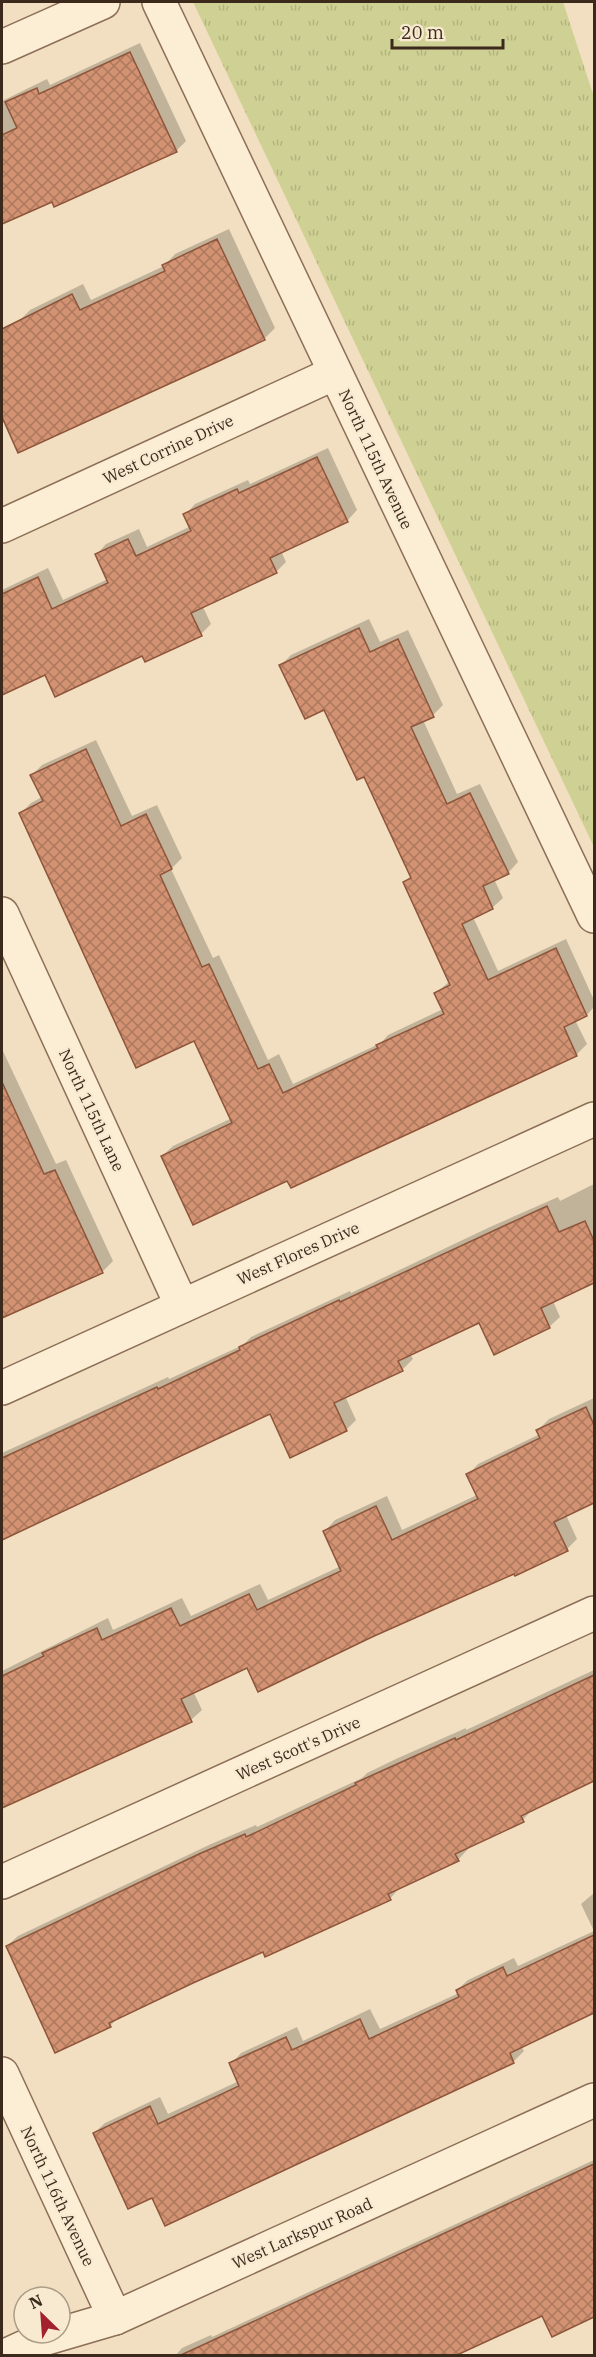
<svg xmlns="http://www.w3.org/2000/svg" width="596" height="2357" viewBox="0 0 596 2357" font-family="'IBM Plex Serif',serif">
<defs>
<pattern id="grass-tufts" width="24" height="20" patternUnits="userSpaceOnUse" patternTransform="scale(1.5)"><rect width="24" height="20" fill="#cfd194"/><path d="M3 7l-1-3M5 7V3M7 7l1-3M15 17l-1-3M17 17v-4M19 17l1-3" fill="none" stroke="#b3b37f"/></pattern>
<pattern id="building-cross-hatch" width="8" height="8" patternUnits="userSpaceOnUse" patternTransform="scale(1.5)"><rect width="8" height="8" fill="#d39373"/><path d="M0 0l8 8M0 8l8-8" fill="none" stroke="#ac785e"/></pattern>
</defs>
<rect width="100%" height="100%" fill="#f2dfc1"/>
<path fill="url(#grass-tufts)" d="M193,2H563L594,97V847Z"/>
<g fill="#0003">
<path d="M140,43L186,141L176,151L52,200L2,203V101L47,79L50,85Z"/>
<path d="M229,229L275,328L264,339L2,423V328L21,319L30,310L83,284L91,300L164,266L175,254Z"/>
<path d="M328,448L357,510L347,521L281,551L286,562L276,572L203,607L211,624L201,634L143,654L46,673L2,694V590L48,568L63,600L108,579L96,555L106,544L139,529L147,547L191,526L185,515L195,504L248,480L250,484Z"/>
<path d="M369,619L380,642L408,630L443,705L433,715L423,720L457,794L480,784L518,862L508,873L494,879L503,898L492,908L473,917L498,971L566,939L594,1000V1007L587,1015L575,1020L587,1044L576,1055L288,1179L162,1156L173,1146L232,1118L194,1039L21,813L31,803L42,797L32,775L42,765L96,740L132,816L157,805L182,858L171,869L213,958L219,955L268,1060L279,1054L293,1084L381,1043L388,1035L443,1009L436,993L450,981L404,883L412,875L365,775L325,708L281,665L291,655Z"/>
<path d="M2,1049L56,1164L66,1160L113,1261L102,1272L2,1315Z"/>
<path d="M594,1184V1281L553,1301L560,1317L549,1327L480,1321L410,1354L413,1359L402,1370L345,1396L356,1420L346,1430L271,1412L2,1539V1453L168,1377L169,1379L243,1345L251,1337L350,1291L351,1293L490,1227L558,1197L560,1201Z"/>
<path d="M594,1398V1502L566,1515L577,1539L567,1549L372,1636L248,1666L193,1691L202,1710L191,1720L2,1808V1671L108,1618L113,1630L182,1598L191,1616L260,1584L268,1600L341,1566L325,1531L335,1520L387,1496L402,1530L477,1495L468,1475L478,1464L540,1434L538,1430L549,1419Z"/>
<path d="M594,1670V1777L589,1783L533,1808L523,1820L467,1847L468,1849L458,1860L400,1887L390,1899L264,1950L119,2017L110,2026L7,1946L18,1936L211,1844L256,1825L257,1827L362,1778L367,1773L398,1758L466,1728V1730Z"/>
<path d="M594,1893V2012L521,2046L524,2051L513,2062L153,2196L94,2133L105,2123L160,2097L168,2114L239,2081L231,2064L241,2053L297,2027L303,2041L370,2009L380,2029L459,1993L457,1990L468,1980L514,1958L518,1966L594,1931L581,1904Z"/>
<path d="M594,2160V2316L553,2335L543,2314L451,2356H175L182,2348L211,2335L212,2337Z"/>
</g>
<g fill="url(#building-cross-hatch)" stroke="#8e553a" stroke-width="1.5">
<path d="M130,52L177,152L54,207L52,202L2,224V135L17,128L5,102L37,88L39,94Z"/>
<path d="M217,239L265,340L18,453L2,417V329L72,294L80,310L165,271L162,265Z"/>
<path d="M317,457L348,522L270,558L277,573L191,613L202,636L145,662L142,656L55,697L45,675L2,695V594L38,577L52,609L108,583L95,554L128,539L136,556L191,531L183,514L237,489L239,493Z"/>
<path d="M359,628L370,652L398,639L434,717L411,727L447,804L470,793L509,874L483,886L493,909L462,924L488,980L556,948L587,1016L564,1027L577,1056L291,1188L287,1181L193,1225L161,1156L232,1123L194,1041L136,1068L19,813L43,801L30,775L86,749L121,826L146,814L172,869L160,875L202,967L209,964L258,1069L269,1064L283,1093L378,1048L376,1045L444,1014L434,993L450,985L403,882L411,878L364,777L357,780L324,710L305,719L279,665Z"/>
<path d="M2,1082L44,1174L55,1170L103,1273L2,1318Z"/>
<path d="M547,1206L559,1232L585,1221L594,1241V1283L541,1308L550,1328L494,1355L479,1323L398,1361L403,1371L334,1403L347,1431L290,1458L270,1414L2,1540V1458L157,1387L158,1389L240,1350L239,1347L339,1300L340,1302Z"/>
<path d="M586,1407L594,1425V1503L554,1522L568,1551L515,1576L514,1574L372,1637L258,1692L247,1668L181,1699L192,1722L2,1808V1676L44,1656L42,1653L97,1628L102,1640L171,1608L180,1626L249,1594L257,1610L341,1571L323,1531L376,1506L392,1540L478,1499L466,1474L540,1438L536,1430Z"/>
<path d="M594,1675V1781L521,1816L524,1822L455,1854L459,1861L388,1894L391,1900L265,1957L263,1952L193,1983L109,2023L111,2027L55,2053L6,1946L199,1854L245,1834L246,1837L356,1785L355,1783L386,1769L455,1738L456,1740Z"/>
<path d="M594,1935V2013L510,2053L514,2063L165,2226L152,2198L128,2209L93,2133L150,2106L158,2124L239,2086L229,2063L286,2037L292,2050L360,2019L369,2039L459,1997L456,1990L503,1967L507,1976Z"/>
<path d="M594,2164V2317L552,2337L542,2316L457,2355H181Z"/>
</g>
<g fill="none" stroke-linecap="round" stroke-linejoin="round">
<defs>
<g id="minor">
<path d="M159,2L594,916"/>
<path d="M2,47L103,2"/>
<path d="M2,526L335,373"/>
<path d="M2,914L182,1306"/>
<path d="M2,1388L594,1119"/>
<path d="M2,1882L594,1613"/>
<path d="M2,2074L115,2318"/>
<path d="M5,2356L40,2340L115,2318L594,2100"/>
</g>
</defs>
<use href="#minor" stroke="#8d6f57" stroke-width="36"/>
<use href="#minor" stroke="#fcedd5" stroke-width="33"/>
</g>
<g text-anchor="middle" stroke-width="4.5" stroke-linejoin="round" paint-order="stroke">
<g font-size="16" fill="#3b291c" stroke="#f8ead1">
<text transform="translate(168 449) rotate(-25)" y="6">West Corrine Drive</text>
<text transform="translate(376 459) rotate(65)" y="6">North 115th Avenue</text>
<text transform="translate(92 1110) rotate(65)" y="6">North 115th Lane</text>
<text transform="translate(298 1253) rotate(-24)" y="6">West Flores Drive</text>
<text transform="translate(298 1748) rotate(-24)" y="6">West Scott's Drive</text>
<text transform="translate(58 2196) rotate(65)" y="6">North 116th Avenue</text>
<text transform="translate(302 2233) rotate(-24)" y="6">West Larkspur Road</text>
</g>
</g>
<rect width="596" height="2357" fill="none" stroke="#3b291c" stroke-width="6"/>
<g transform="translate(42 2315) rotate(335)"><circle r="28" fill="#f8ead1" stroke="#ac9d89" stroke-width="1.5"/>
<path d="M0-4.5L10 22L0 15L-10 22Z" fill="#a2212d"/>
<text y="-9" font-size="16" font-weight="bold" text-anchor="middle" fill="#3b291c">N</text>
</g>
<path d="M392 39v9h111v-9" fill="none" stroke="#3b291c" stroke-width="3"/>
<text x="401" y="39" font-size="18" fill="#3b291c" stroke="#f8ead1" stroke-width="4.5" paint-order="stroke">20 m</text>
</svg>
